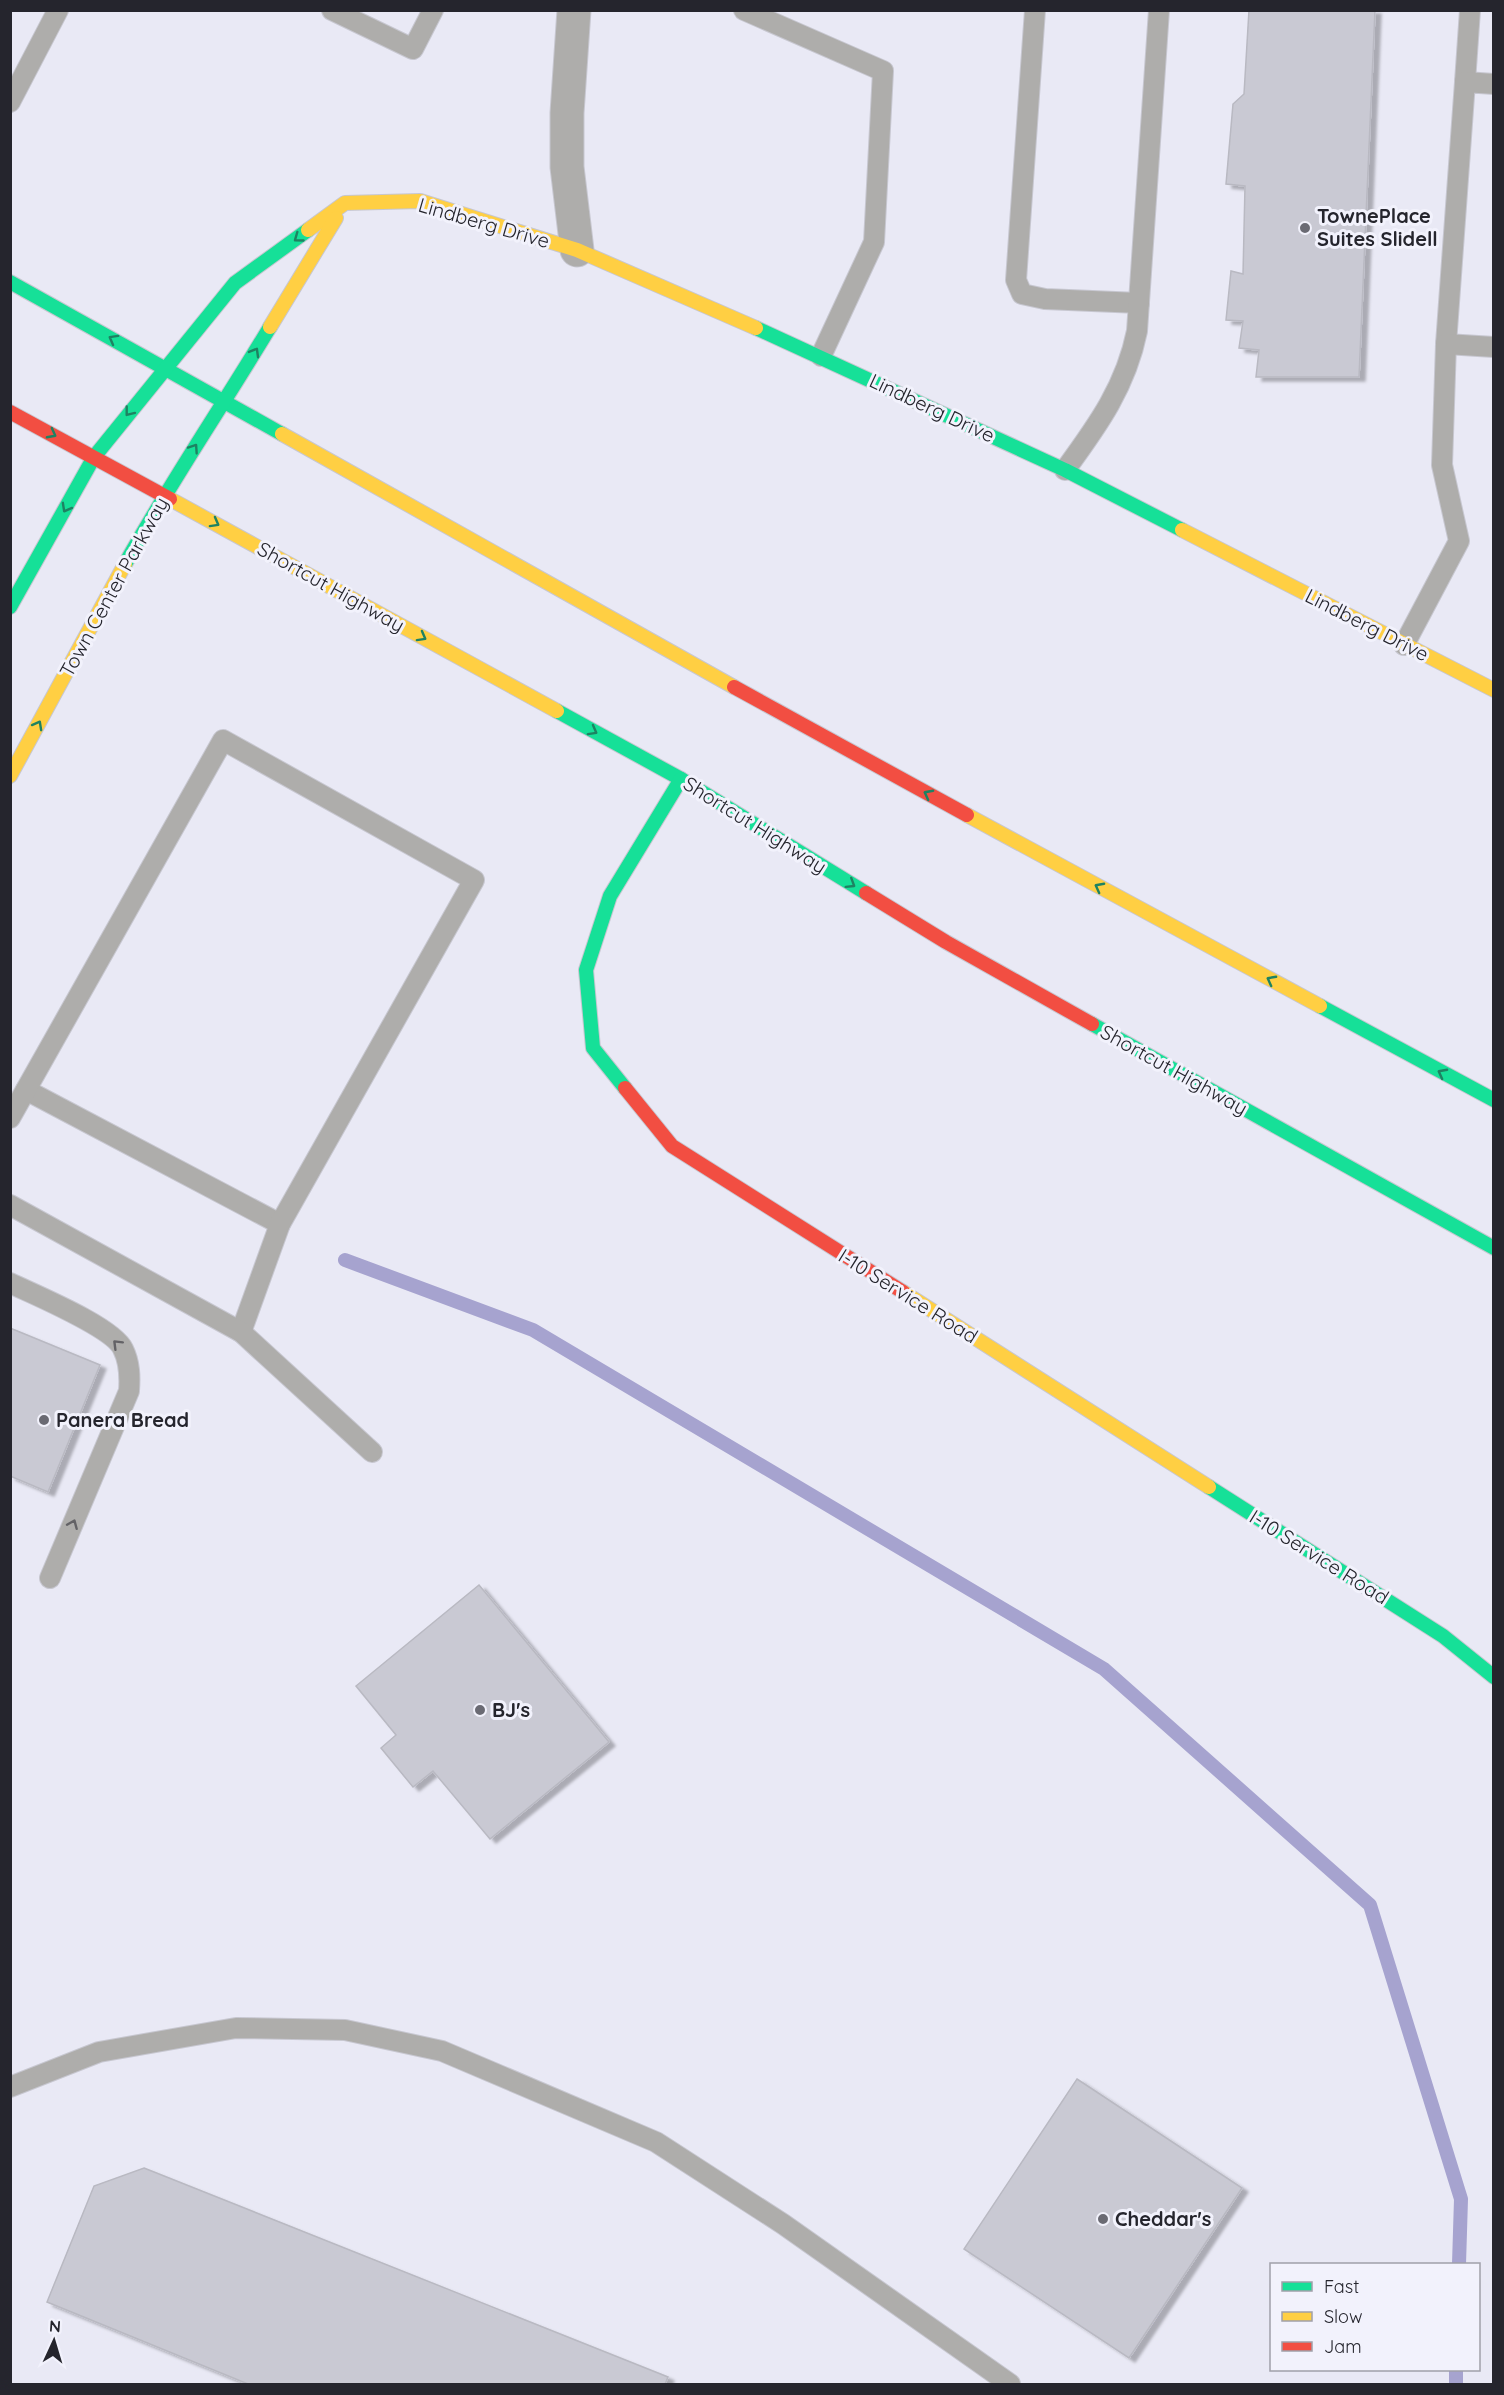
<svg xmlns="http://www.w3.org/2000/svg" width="1504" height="2395" viewBox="0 0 1504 2395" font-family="Quicksand,sans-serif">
<defs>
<filter id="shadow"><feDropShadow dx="6" dy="4" stdDeviation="1.5" flood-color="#0004"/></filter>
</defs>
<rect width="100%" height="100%" fill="#e9e9f5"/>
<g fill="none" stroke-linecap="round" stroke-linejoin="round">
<g stroke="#a6a3cf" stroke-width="14">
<path d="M345,1260L533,1330L1104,1669L1370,1905L1461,2199L1459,2264"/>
<path d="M1456,2384V2370"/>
</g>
</g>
<g fill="#c9c9d3" stroke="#b9b9c2" stroke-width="1.5" filter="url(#shadow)">
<path d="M1249,10H1375L1359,377H1256L1259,350L1239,348L1243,321L1226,320L1231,271L1243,274L1245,186L1226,184L1233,104L1244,94Z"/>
<path d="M10,1328L100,1365L48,1492L10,1476Z"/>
<path d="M479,1585L609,1742L490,1839L433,1771L413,1787L381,1748L396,1735L356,1686Z"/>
<path d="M1077,2079L1242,2188L1129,2358L964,2249Z"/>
<path d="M144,2168L668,2377L665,2384H248L47,2302L94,2186Z"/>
</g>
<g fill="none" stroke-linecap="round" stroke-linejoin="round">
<defs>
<g id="lane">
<path d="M332,10L413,49L433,10"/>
<path d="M744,10L883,71L874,242L821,356"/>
<path d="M1035,10L1016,280L1022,294L1045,299L1139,303"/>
<path d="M1465,82L1470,10"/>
<path d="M10,102L58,10"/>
<path d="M1446,344L1465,82L1494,84"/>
<path d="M1065,470C1098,425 1126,386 1137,331L1159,10"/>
<path d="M1404,645L1459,541L1442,465L1446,344L1494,347"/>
<path d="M26,1090L280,1224"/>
<path d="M10,1118L223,740L474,880L280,1224L241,1332"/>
<path d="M10,1205L241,1332L372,1452"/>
<path d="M10,1283C35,1295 113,1327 123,1349C130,1363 130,1377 129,1391L50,1578"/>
<path d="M10,2087L99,2052L236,2028L345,2030L442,2051L656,2142L783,2224L1010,2384"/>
</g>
<path id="street" d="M574,10L567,113V167L577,250"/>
<g id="fast">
<path d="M10,282L282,434"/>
<path d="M756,328L1065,470L1182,530"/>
<path d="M125,564C170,483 222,407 270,327"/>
<path d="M10,607L94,457L235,283L308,230"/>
<path d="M557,711L681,779L866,893"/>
<path d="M1320,1006L1494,1100"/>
<path d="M1092,1024L1494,1248"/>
<path d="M625,1088L593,1048L586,970L610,896L681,779"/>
<path d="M1209,1487L1443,1636L1494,1677"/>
</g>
<g id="slow">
<path d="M308,230L345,203L420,201L577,250L756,328"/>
<path d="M270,327L336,218"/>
<path d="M282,434L734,687"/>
<path d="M170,499L557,711"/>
<path d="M1182,530L1494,690"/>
<path d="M10,776L125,564"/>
<path d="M967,815L1320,1006"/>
<path d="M903,1292L1209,1487"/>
</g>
<g id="jam">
<path d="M10,412L170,499"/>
<path d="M734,687L967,815"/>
<path d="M866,893L946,942L1092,1024"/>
<path d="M625,1088L672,1146L903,1292"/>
</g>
</defs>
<use href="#lane" stroke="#c7c7d0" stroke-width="22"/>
<use href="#street" stroke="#c7c7d0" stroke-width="35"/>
<use href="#fast" stroke="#c7c7d0" stroke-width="16"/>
<use href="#slow" stroke="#c7c7d0" stroke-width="16"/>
<use href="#jam" stroke="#c7c7d0" stroke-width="16"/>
<use href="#lane" stroke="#aeadab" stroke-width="20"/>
<use href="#street" stroke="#aeadab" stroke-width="33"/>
<use href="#fast" stroke="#16e098" stroke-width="14"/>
<use href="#slow" stroke="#ffcf43" stroke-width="14"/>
<use href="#jam" stroke="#f24e42" stroke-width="14"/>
</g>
<defs><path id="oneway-chevron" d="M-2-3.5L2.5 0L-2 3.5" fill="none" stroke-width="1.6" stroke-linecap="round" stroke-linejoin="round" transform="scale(1.5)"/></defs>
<g stroke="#1e8262">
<use href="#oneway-chevron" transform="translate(298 238) rotate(144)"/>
<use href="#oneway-chevron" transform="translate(113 339) rotate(-151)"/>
<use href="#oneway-chevron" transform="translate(255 352) rotate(-60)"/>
<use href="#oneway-chevron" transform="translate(129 412) rotate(128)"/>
<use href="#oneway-chevron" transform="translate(52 434) rotate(28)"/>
<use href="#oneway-chevron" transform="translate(194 448) rotate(-56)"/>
<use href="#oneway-chevron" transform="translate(66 508) rotate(119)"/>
<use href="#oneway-chevron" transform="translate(215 523) rotate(29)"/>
<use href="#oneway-chevron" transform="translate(422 637) rotate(29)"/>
<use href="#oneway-chevron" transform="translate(38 725) rotate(-61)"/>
<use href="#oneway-chevron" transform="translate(593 731) rotate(29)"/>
<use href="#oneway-chevron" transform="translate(928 794) rotate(-152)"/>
<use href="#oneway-chevron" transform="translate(851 884) rotate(32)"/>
<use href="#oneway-chevron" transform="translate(1099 887) rotate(-152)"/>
<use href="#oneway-chevron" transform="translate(1271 980) rotate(-152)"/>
<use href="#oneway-chevron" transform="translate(1442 1073) rotate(-152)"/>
</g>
<g stroke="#636266">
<use href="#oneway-chevron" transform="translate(117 1344) rotate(-135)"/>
<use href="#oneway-chevron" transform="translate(73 1524) rotate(-67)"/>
</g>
<g fill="#6a6a73" stroke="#f2f2fc" stroke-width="2">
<circle cx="1305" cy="228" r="6"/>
<circle cx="44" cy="1420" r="6"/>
<circle cx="480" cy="1710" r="6"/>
<circle cx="1103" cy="2219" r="6"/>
</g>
<g text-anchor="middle" stroke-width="6" stroke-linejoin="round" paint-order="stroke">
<g font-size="20" font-weight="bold" fill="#25252d" stroke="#f2f2fc" text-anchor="start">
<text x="1317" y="223">TownePlace<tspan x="1317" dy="23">Suites Slidell</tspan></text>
<text x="56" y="1427">Panera Bread</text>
<text x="492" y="1717">BJ's</text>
<text x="1115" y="2226">Cheddar's</text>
</g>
<g font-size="20" fill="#25252d" stroke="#f2f2fc">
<text transform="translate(484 223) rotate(16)" y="7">Lindberg Drive</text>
<text transform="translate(932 408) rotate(25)" y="7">Lindberg Drive</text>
<text transform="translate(114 587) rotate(-61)" y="7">Town Center Parkway</text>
<text transform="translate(331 587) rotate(29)" y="7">Shortcut Highway</text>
<text transform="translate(1367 625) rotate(27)" y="7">Lindberg Drive</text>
<text transform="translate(755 825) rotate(32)" y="7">Shortcut Highway</text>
<text transform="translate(1174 1070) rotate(29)" y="7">Shortcut Highway</text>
<text transform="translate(908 1296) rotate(32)" y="7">I-10 Service Road</text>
<text transform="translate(1319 1557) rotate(32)" y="7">I-10 Service Road</text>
</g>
</g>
<rect width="1504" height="2395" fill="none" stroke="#25252d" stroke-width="24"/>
<rect x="1270" y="2263" width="210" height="108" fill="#f2f2fc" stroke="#a0a0a9" stroke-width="1.5"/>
<rect x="1282" y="2282" width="30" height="9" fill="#16e098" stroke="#a0a0a9" stroke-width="1.5"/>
<text x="1324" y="2293" font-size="18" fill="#25252d">Fast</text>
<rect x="1282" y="2312" width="30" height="9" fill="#ffcf43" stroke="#a0a0a9" stroke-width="1.5"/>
<text x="1324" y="2323" font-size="18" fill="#25252d">Slow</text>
<rect x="1282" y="2342" width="30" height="9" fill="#f24e42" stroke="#a0a0a9" stroke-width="1.5"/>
<text x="1324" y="2353" font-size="18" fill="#25252d">Jam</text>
<g transform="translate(54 2341) rotate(4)" stroke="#f2f2fc" stroke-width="4.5" paint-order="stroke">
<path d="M0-4.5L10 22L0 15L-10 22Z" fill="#25252d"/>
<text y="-9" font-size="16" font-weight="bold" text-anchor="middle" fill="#25252d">N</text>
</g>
</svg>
